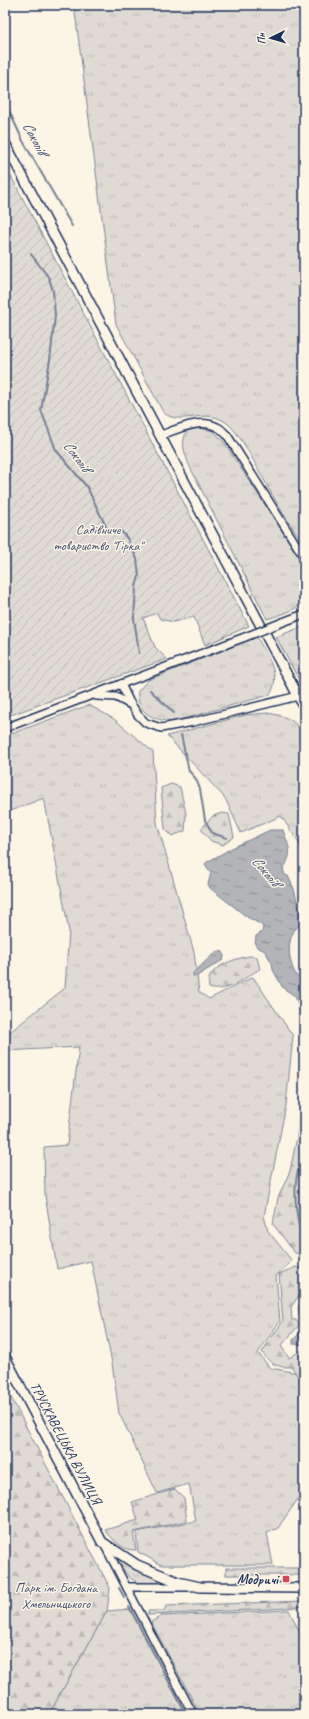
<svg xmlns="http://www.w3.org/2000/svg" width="309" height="1719" viewBox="0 0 309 1719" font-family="Caveat,sans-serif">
<defs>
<pattern id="grass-tufts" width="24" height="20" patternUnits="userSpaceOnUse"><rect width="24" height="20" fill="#dfdbd4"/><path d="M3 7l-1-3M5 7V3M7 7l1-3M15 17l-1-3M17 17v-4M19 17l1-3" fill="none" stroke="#bfbcb8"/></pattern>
<pattern id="forest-firs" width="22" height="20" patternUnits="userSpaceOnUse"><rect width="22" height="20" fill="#dfdbd4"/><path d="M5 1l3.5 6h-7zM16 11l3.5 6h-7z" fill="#bfbcb8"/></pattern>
<pattern id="garden-furrows" width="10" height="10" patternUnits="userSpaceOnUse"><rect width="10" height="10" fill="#dfdbd4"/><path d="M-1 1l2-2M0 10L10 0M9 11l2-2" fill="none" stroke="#bfbcb8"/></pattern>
<pattern id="water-ripples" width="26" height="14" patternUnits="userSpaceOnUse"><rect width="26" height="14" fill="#b2b4b8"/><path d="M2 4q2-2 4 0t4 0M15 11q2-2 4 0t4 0" fill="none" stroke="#909399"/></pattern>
</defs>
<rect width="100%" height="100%" fill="#fcf5e5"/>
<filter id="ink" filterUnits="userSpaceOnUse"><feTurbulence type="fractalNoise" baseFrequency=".025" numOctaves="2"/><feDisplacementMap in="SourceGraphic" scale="8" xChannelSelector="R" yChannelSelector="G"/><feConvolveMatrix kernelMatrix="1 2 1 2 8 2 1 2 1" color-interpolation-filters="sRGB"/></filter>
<g filter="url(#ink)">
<g fill="url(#grass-tufts)" stroke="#7d8599">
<path d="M74,5H304V544C295,531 285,517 277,503C265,484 243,435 227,423C205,406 180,428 163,412L116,324Z"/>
<path d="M198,428L213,431L223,441L304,564V601C295,611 280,615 267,619L190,467C185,454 180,444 187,431Z"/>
<path d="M304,626V689L276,637Z"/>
<path d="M257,637C265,653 284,678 269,695L172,722C152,719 136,713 138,691L148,680Z"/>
<path d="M89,705L114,719L153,752L157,823L194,952L199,992L209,999L253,977L293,1036L286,1105L264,1216L268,1231L292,1261L276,1276L280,1321L258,1353L270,1368L304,1374V1490L278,1528L267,1533L273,1565H162L138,1552L136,1532L196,1521L189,1484L157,1493L119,1413L112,1363L91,1261L57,1269L45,1195L44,1147L67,1145L79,1047L5,1051V1036L65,988L69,931L44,798L5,813V736Z"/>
<path d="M267,713C285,716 293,718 304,734V854L298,841L281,816L241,833L225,798L167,736L245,715Z"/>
<path d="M121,1559L159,1579L164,1584C141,1586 129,1584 119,1561Z"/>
<path d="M131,1609L186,1714H49L107,1611Z"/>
<path d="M289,1610L304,1641V1714H200L151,1622L161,1616Z"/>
</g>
<g fill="url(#forest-firs)" stroke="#7d8599">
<path d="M171,784L180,787L186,814L185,831L172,836L165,829L161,788Z"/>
<path d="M222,813L229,814L234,837L223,845L211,841L201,829L213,816Z"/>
<path d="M250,956L257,957L260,969C246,977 226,994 209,988C209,986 208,981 209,979C213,965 238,958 250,956Z"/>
<path d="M304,1094V1255L295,1253L273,1224L278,1198L290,1171L297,1137L301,1096Z"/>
<path d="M296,1267L304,1270V1288L291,1307L292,1320H296L299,1325L281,1346L289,1358L302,1350L304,1351V1377H298L292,1367C276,1367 271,1365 262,1352L283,1321L279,1274Z"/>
<path d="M5,1386L110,1588L107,1611L49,1714H5Z"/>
<path d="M175,1489L184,1498L187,1521L133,1532L136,1550C122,1551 114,1540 105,1530L138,1520L132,1502Z"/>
<rect x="226" y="1568" width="78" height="7"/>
<path d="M304,1601V1606L288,1608L148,1615V1611H164L166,1606Z"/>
</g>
<path fill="url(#garden-furrows)" stroke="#7d8599" d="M5,165L249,626L205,645L194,617L173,622L160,619L157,613L143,618L155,647L167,659L5,717Z"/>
<g fill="url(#water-ripples)" stroke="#767f94">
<path d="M270,830H283C289,848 294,852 283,869L285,875L288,876L294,889L299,909L304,913V923C285,930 287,960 296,975C298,978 303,981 304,985C306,991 304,1012 304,1020L295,996L283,988L273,970L272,963L265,951L257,947L255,944L256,936L262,932L263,927L260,924L247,917L210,888L208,884L211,873L205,864L207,862L232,848Z"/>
<path d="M217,951L223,952L224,957L223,960L197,976H193V973Z"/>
<path d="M304,1302V1345L293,1344V1340C308,1327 297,1320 299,1305Z"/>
</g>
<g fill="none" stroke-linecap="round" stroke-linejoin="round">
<g stroke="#767f94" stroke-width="2">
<path d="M5,102L23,141L72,226"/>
<path d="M31,254L49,278L53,291L55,316L50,360L41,410L56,450L87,487L109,533L120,530L127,538L137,559L139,576L136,587L134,618L139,653"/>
<path d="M150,690L174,713"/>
<path d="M181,735L189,771L196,779L200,789L205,820L212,833L227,838"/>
<path d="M304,1158C302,1163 298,1169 297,1175C293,1194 297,1225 304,1243"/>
<path d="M119,1588L124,1597"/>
<path d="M129,1607L186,1714"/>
</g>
<defs>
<g id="minor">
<path d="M161,435C178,429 200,418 217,427C221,428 224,433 227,435L304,557"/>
<path d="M283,622L304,614"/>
<path d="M121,684L129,701L138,715L146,723L161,728L193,722L298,696"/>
<path d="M96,696L116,697L131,705"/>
<path d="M5,728L245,637"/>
<path d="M104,1544L193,1714"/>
<path d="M127,1587H191"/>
</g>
<g id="major">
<path d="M5,143L304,707"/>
<path d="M5,1357L102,1542L137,1565L178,1582L200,1587L304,1588"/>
</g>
</defs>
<use href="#minor" stroke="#1b2f5e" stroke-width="10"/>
<use href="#major" stroke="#1b2f5e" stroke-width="12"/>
<use href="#minor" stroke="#fcf5e5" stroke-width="7"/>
<use href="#major" stroke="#fcf5e5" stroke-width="9"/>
<defs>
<path id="minor-bridge" d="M245,637L283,622"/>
</defs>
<use href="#minor-bridge" stroke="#1b2f5e" stroke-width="10" stroke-linecap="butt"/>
<use href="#minor-bridge" stroke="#fcf5e5" stroke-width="7"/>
</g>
</g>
<rect fill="#d1495b" stroke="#fcf5e5" stroke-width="1.5" x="282" y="1575" width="8" height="8" rx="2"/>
<g text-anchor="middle" stroke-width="3" stroke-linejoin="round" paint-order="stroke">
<g font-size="14" fill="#425176" stroke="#fcf5e5">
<text x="98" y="534">Садівниче<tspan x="98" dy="16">товариство "Гірка"</tspan></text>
<text x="56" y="1592">Парк ім. Богдана<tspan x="56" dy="16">Хмельницького</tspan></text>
</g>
<g font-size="14" fill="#1b2f5e" stroke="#fcf5e5">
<text transform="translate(66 1443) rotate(62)" y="5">ТРУСКАВЕЦЬКА ВУЛИЦЯ</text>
</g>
<g font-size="14" font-weight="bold" fill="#1b2f5e" stroke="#fcf5e5" text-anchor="end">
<text x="278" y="1584">Модричі</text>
</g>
<g font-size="15" font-style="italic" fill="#485779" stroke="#fcf5e5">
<text transform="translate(35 138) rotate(62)" y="5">Соколів</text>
<text transform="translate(77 456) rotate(53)" y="5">Соколів</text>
<text transform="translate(266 871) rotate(50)" y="5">Соколів</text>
</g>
</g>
<rect width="309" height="1719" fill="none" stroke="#fcf5e5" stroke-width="20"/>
<rect x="10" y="10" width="289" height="1699" fill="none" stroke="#1b2f5e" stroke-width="1.5" filter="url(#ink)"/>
<g transform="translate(271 38) rotate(265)" stroke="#fcf5e5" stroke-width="3" paint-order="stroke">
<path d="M0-3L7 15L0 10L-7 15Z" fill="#1b2f5e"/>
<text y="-6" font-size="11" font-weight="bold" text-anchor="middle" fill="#1b2f5e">Пн</text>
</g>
</svg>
